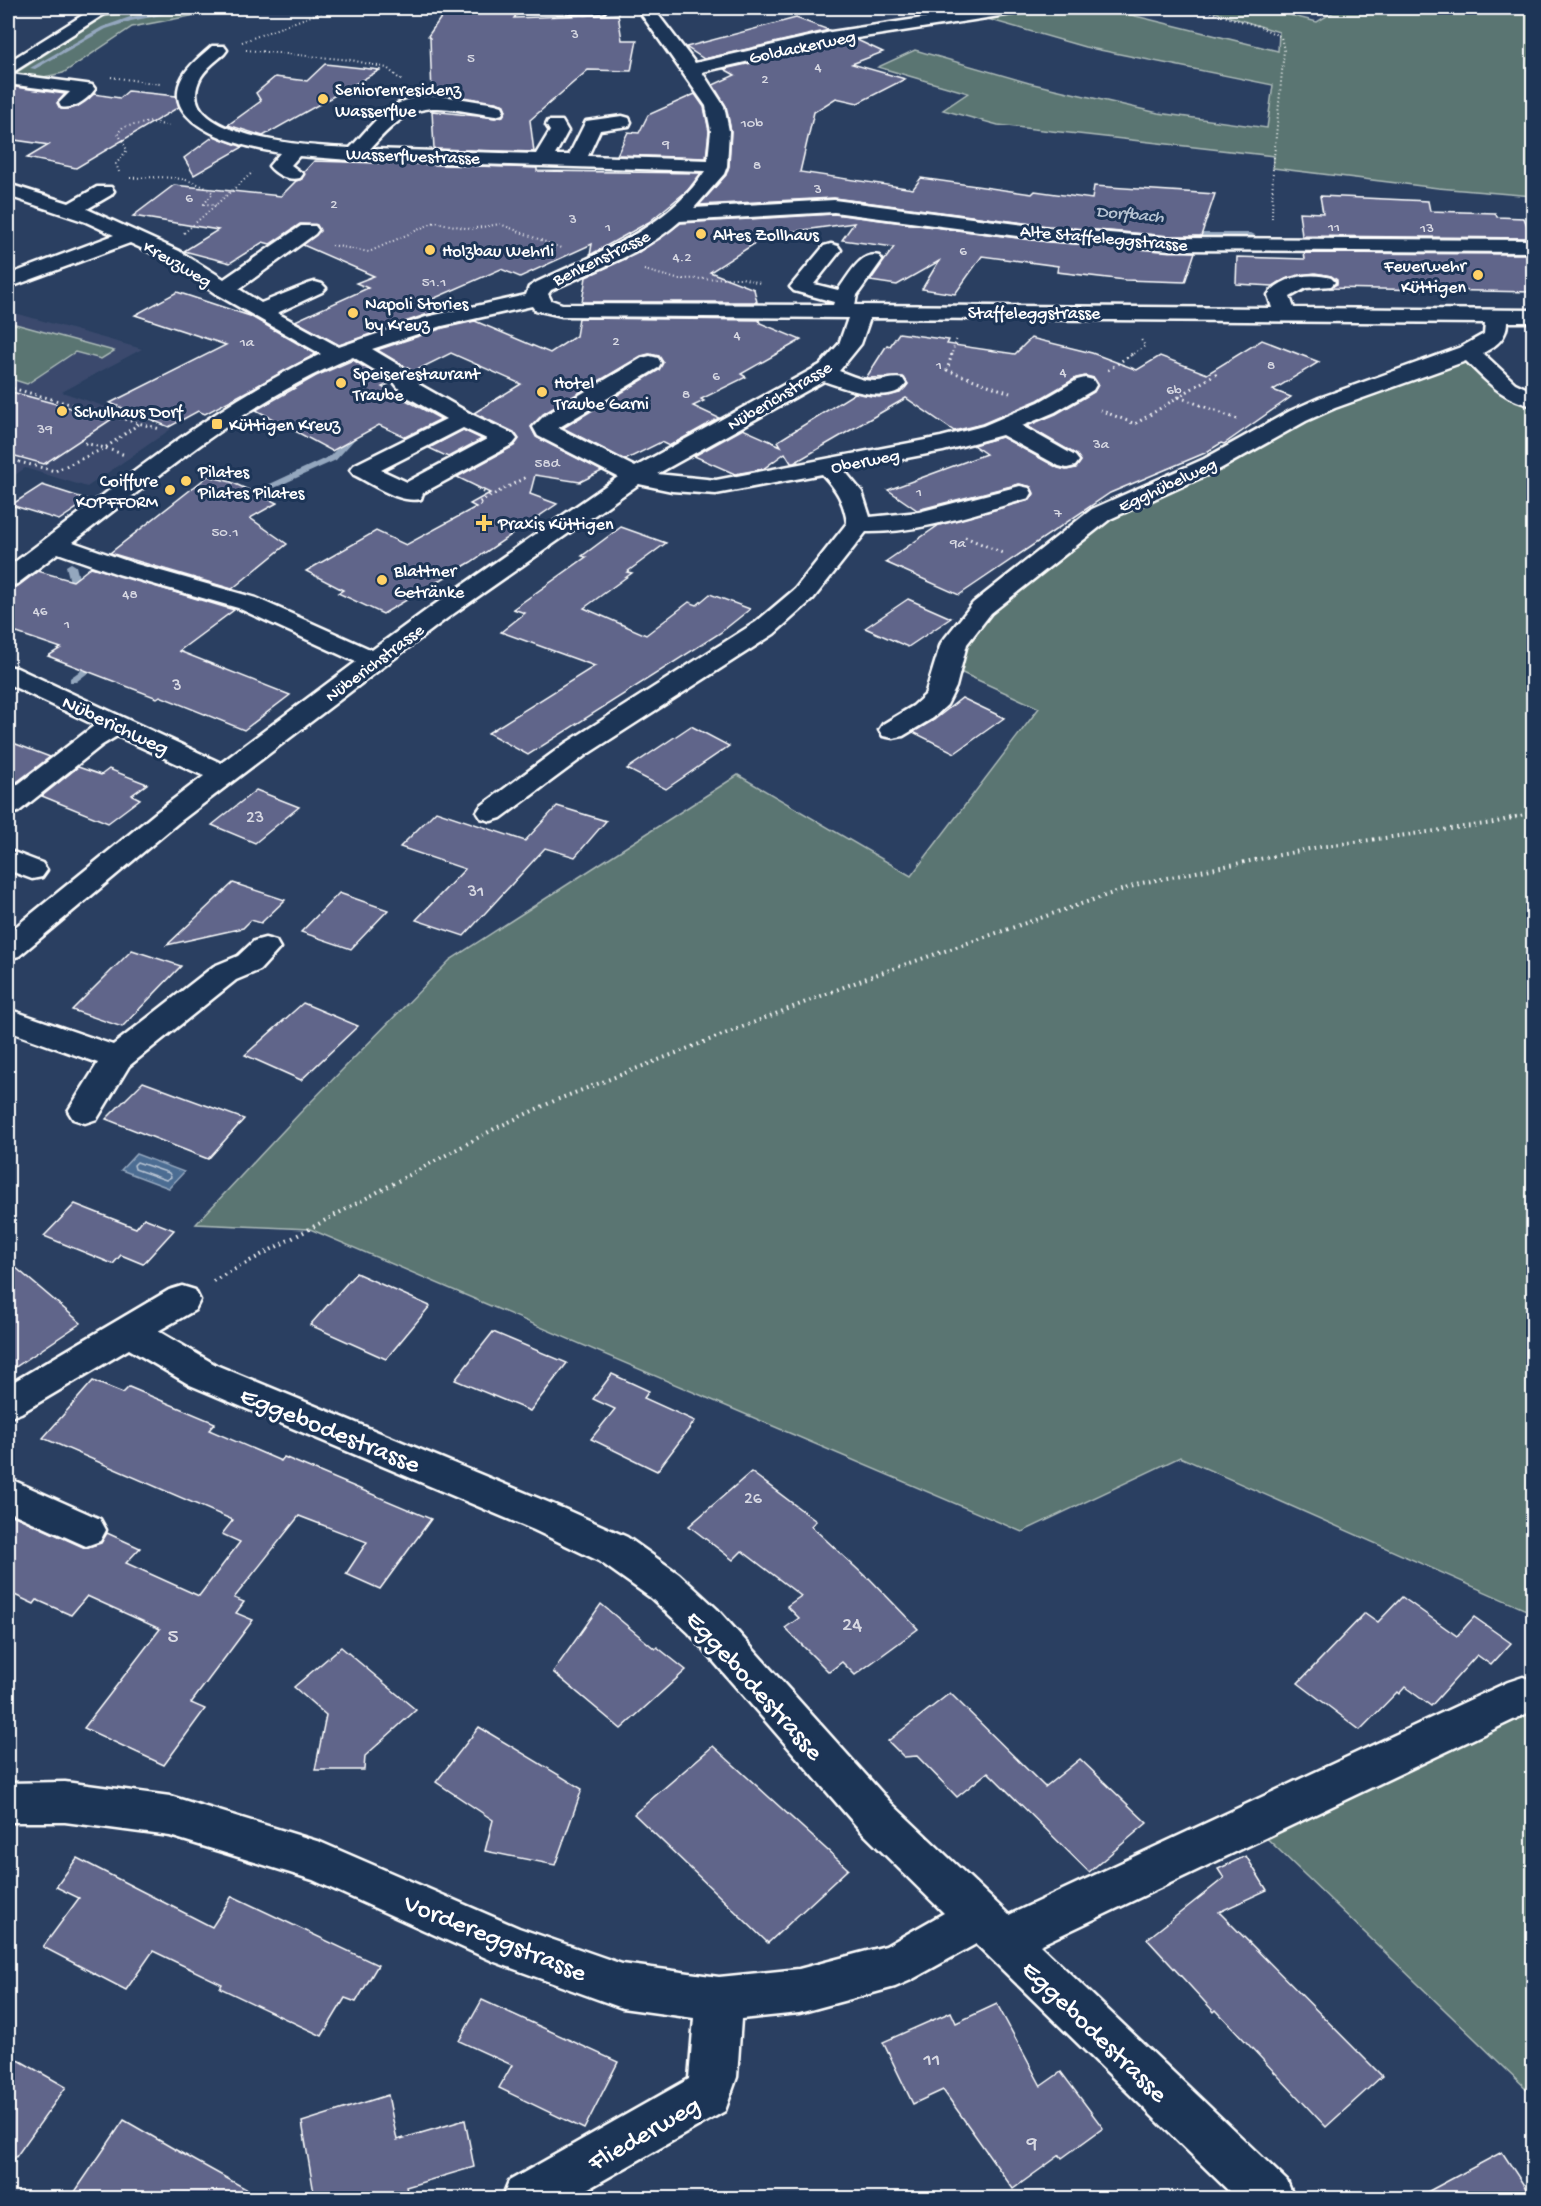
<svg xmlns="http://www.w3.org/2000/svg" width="1541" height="2206" viewBox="0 0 1541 2206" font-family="'Gochi Hand',sans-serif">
<rect width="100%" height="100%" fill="#2a3f61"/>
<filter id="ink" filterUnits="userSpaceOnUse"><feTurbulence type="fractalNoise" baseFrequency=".0167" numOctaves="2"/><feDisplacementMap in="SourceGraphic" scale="12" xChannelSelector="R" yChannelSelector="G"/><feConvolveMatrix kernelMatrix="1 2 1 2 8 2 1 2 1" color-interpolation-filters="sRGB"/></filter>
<g filter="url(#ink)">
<path fill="#3a4a6d" d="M8,311L142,349L62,392L171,429L87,487L25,468L8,480Z"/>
<g fill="#5a7572" stroke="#acbab8" stroke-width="1.5">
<path d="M153,8H233L132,27L63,73L39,78L14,74L103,17Z"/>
<path d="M949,8H1103L1278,51L1279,32L1202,8H1262L1317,22L1340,8H1533V196L1438,188L1273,168L1274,156L998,125L943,110L968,93L878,67L915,50L1029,83L1158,113L1267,128L1273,85L1085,47Z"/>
<path d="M8,322L114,351L101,359L75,352L27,384L8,378Z"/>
<path d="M1469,352L1533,399V1613L1180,1457L1022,1532L310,1229L196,1224L299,1114L450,960L738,775L911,876L1039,708L947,666L954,643L1069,537L1298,416Z"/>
<path d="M1533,1690V2095L1250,1822Z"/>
</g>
<path fill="#4c6c92" stroke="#94a7be" stroke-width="1.5" d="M136,1154L184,1172L169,1188L121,1170Z"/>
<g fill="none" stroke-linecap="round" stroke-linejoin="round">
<path stroke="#b7c4d3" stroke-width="1.5" d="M137,1162L169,1173L171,1177L166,1180L135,1169L134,1165Z"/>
<g fill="#94a7be" fill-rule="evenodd">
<path d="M185,8H196L131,21L106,29L35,69L30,68L102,27L130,17Z"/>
<path d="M1183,233H1251L1255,235L1251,237H1186L1182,235Z"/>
<path d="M405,357H411L423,377L422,379H416L404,359Z"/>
<path d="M355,429L362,431L336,460L243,502L240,503L236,500L330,456Z"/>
<path d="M71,563L76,566L83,594L81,596H75L73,594L66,566Z"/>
<path d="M98,658L103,661L101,663L76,682H70V678Z"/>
</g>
</g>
<g fill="#60658a" stroke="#fff" stroke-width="1.5">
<path d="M458,10L517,14L514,18L618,14L622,40H637L631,71L588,70L530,120L534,152L434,149L432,111L495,118L503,116L506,111L504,105L495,102L432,95L430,38L428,36L442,16L454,17Z"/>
<path d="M796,18L829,30L704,59L686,47Z"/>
<path d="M857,40L883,52L852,64L905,79L858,103L836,98L814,112L800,172L913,189L921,178L1032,194L1035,191L1092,199L1094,186L1215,194L1201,236H1170L1048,226L834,198L699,205L726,175L729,166L731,131L726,106L713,85L735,75L724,69Z"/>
<path d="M325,64L380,70L263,136L228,125L261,101L256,93L275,77L307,81Z"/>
<path d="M8,86L65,94L57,103L61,109L77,107L94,94L120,98L128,91L176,96L179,107L76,168L27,158L49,145L8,139Z"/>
<path d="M695,94L704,107L709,131L706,158L617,155L628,132L639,133L648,115Z"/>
<path d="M214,136L243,147L194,175L184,158Z"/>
<path d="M314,161L537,168V171L701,173L688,190L649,222L590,255L592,244L520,277L501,269L428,301L448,310L425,315L339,345L295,321L368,288L356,283L374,276L303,245L320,231L317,225L300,224L270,244L263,242L230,263L184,251L218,230L133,216L174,185L281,196L296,181L302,179L304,172Z"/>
<path d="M1320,196L1428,201L1430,211L1495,213L1497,217L1524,218L1532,238L1302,236L1299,212L1323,213Z"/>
<path d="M834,214L1048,242L1195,252L1185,282L1125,280L1057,272L1058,266L982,256L955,294L922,289L939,261L897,285L870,281L894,247L842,240L854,223L768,235L710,272L754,289L757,302H582L586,277L636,254L681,223Z"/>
<path d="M1304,253L1533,254V292L1329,288L1337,284V280L1331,276L1315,273L1288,278L1273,286L1236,284L1237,257L1305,259Z"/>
<path d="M177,292L250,316L316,354L205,414L198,411L169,427L110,403L226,345L135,315Z"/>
<path d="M579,318L759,320L760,323L801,340L741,374L746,377L701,399L704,401L693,406L719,418L669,446L661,442L625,460L563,428L659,370L663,362L659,356L649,354L641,356L543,414L531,427L536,437L602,471L580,482L535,475L530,494L557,504L471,562L383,614L338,593L343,590L306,571L376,531L406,545L476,507L470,504L490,493L457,477L514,446L519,439L514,432L474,413L521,384L451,353L413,372L377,350L443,328L475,321L550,353L576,336Z"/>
<path d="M899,333L949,340L947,344L1015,354L1031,338L1092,353L1137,370L1160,356L1207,374L1262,340L1319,362L1273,390L1291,397L1224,444L1221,443L1205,453L1110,493L959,595L885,562L939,525L1030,500L1034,494L1031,487L1019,484L917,510L888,490L986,454L973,445L1002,437L1058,468L1066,470L1076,468L1081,461L1077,455L1027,426L1056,414L1094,392L1098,384L1094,378L1086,376L1076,378L1038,400L982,424L954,431L906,398L794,463H791L785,453L763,469L735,474L694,456L743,429L781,446L778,441L855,393L879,397L900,393L908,384L903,377L866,378L887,345L890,346Z"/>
<path d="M353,360L391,383L382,387L441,419L405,437L379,425L332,451L256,410L316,376Z"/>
<path d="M8,391L112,419L44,464L8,454Z"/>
<path d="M463,430L482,439L448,457L429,448Z"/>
<path d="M208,476L231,482L277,503L250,518L287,544L232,589L110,553Z"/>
<path d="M42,485L89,500L59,520L11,505Z"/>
<path d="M621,527L666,543L627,572L632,573L584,608L646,635L689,602L697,605L710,594L750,609L720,633L528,755L488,733L595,666L501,632L525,613L513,609L586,557L582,556Z"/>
<path d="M91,567L234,610L179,651L290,695L244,730L160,696L157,698L48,656L61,648L8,630V588L18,586L38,571L73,581Z"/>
<path d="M908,599L951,618L908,647L865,628Z"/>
<path d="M962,698L1004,718L955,753L913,732L934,720Z"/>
<path d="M691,726L729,746L666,789L627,769Z"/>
<path d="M8,741L50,757L14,784L8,782Z"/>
<path d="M78,767L101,775L109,769L147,784L132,795L140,799L108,823L42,796Z"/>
<path d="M256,790L299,807L255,843L212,825Z"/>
<path d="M557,806L606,821L575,857L545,848L464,936L416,920L465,869L400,847L436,811L525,841Z"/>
<path d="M233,883L285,900L261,923L251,920L243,928L167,945Z"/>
<path d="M339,893L388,910L351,949L301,932Z"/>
<path d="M132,950L181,966L122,1027L72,1010Z"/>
<path d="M303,1003L358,1026L301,1080L245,1055Z"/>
<path d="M143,1082L178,1095L244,1119L208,1159L106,1119Z"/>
<path d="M75,1204L136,1228L144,1218L174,1230L143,1264L121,1255L113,1264L44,1236Z"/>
<path d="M8,1261L81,1323L8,1372Z"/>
<path d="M356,1273L430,1306L386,1359L310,1325Z"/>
<path d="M493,1332L567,1363L530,1411L455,1380Z"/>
<path d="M612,1374L649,1391L644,1398L695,1421L657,1471L591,1439L615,1409L593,1399Z"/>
<path d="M93,1381L123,1393L129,1387L215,1423L209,1430L281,1461L284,1457L431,1519L380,1589L346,1574L367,1542L299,1516L234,1598L244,1602L236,1613L253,1620L191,1703L205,1709L164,1765L84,1728L160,1629L87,1596L71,1615L37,1600L34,1604L8,1592V1513L85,1548L101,1543L107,1533L140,1548L126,1563L199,1596L240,1542L222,1534L233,1520L43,1438Z"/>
<path d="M751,1472L816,1521L811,1526L868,1579L869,1578L918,1629L855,1675L842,1662L829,1672L785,1628L799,1618L787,1606L801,1596L742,1551L733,1560L689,1526Z"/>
<path d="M1402,1597L1457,1636L1474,1617L1511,1643L1491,1665L1477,1655L1431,1706L1405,1687L1399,1694L1397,1692L1360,1730L1298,1683L1365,1613L1378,1622Z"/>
<path d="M601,1604L655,1649L657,1647L686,1670L621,1729L553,1672Z"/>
<path d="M341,1647L416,1710L365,1756L364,1770H315L326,1715L294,1687Z"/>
<path d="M950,1693L1045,1787L1080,1759L1147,1823L1089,1872L988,1772L957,1797L917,1756L904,1757L888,1741Z"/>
<path d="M479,1727L582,1789L555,1865L485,1851L493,1820L436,1782Z"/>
<path d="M713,1746L848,1869L768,1943L634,1814Z"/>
<path d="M1246,1856L1267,1890L1219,1912L1382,2076L1326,2127L1216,2010L1214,2012L1147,1939L1224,1878L1218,1869Z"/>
<path d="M77,1858L212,1927L232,1896L378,1965L356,2002L345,1998L322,2036L220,1988L222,1984L153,1951L126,1990L43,1947L79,1898L56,1887Z"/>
<path d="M482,2000L618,2062L584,2129L499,2088L512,2065L459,2041Z"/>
<path d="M997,2004L1041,2086L1061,2072L1103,2128L1062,2158L1060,2155L1013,2189L943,2090L913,2104L883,2042L951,2012L956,2023Z"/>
<path d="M8,2054L66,2087L8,2168Z"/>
<path d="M388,2095L397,2140L465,2120L474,2167L406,2187L409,2199H315L302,2122Z"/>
<path d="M124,2120L176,2150L264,2199H70Z"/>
<path d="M1502,2152L1533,2199H1414Z"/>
</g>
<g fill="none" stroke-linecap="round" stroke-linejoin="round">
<defs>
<g id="minor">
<path d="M94,8H114L10,74L86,84L92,85L95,89C88,99 74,110 61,107L59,103L70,92L8,84V62Z"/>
<path d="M564,8H607L604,12C593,14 578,14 567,12Z"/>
<path d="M637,8H653L695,63L831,32L989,8H1028L1025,12L1019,13L831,42L702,72L724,106L729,131L727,166L724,174L694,208L834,200L1048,228L1170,238L1534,240V252L1170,250L1048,240L834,212L680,221C645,253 594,270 551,290L548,294L551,300L562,304L833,305L834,302L794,291L790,287L824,246L831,244L838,246L841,250L814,284L838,290C849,276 860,251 879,256L882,260L857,295L855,305L1272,308L1268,295C1281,276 1311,272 1331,278L1335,282L1331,286L1306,288L1290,297L1294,308L1534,310V322H1507C1507,338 1496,346 1483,353L1515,383L1534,392V406C1502,400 1487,381 1466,361L1335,408L1306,421L1220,469L1110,519L991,613L967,644L956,687L947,705L933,718L903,736L893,738L883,736L879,730L883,724L913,706L925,695L941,643L973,603L1092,509L1204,459L1290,411L1319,398L1461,347L1484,334L1485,323L870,318L861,344L839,371C852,376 865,382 878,381C888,380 894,377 903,379L906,384C891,406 844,388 824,381L657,474L716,480L941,437L983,426L1039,402L1077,380L1085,378L1093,380L1096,385L1093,390L1055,412L1022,426L1075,456L1079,461L1075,466L1067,468L1059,466L1002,435L943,451L844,470L862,492L870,517L919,512L1020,486L1029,488L1032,493L1029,498C976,513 921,533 866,532L813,599L774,634L586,755L501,818L491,821L481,818L477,812L481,806L566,743L756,622L795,589L847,523C844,502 837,490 822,474L716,494L672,491L639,484L446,619L178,823L19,956L8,959V933L158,811L204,776L117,736L102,745L18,812L8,815V792L95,725L8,684V666L17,668L221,763L356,662L238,608L118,574L58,553L17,584L8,586V567C109,493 206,408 321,354L216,294L165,259L130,243L8,288V275L114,235L86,222L8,196V184L69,203L97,187H111L114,191L111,195L87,209L179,251L224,279L301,226H315L318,230L315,234L239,289L261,303L308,284L315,282L322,284L326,288L322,292L277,313L339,347L426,317L526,295L529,287L537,282C596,254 667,229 705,171L349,160L299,156L291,165L303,174L300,178C289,181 276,175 269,166L280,153C249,148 155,127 183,76C190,64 201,56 212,46H224L227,50L224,54C216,61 207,67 201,77C167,139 318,147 350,148C362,136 372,122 386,111C417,87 460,99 495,104L502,106L504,110L502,114L495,116C430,106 417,96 370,149L536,154L550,131L546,125L548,121H562L568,131L555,155H569L586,121L622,116L629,118L631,122L629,126L600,130L588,156L708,160L711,131L706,106ZM532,306L535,310L562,316L848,318L839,344L820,365L635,467L558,428L658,368L661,363L658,358L650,356L642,358L544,416L533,427L538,436L618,477L428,609L372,650L256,598L136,564L73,542C162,474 249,399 353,357L393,381L404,395L446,419L354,465L350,470L354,475C373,484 399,504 421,499L423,493L513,444L517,439L513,434L471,414L420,385L409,371L372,349L442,326ZM463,428L487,439L407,482L381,470Z"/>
<path d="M8,850L42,863L47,870L42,877L32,879L8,870Z"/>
<path d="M265,938L276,941L280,948L260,970L236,980L129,1066L97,1119L85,1123L73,1119L68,1111L98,1063L8,1031V1009L113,1045L214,966L238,956L254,941Z"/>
<path d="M182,1286L195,1290L200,1300L195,1310L158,1331L216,1365L562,1508L627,1537L679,1574L717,1609L890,1802L1009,1915L1508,1682L1523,1677L1534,1681V1710L1040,1945L1287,2181L1294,2198H1236L976,1944L911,1980L895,1987L799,2013L741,2019L737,2077L725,2111L572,2198H502L509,2181L689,2079L694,2018L622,2008L495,1962L313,1880L170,1836L65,1822H8V1783L65,1782L170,1796L320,1842L519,1928L622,1964L719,1977L799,1969L886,1946L944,1913L860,1830L689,1633L651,1598L599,1561L534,1530L190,1385L129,1349L21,1413L8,1418V1385L169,1290Z"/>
<path d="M8,1478L100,1519L106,1530L100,1541L86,1546L8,1511Z"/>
</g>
</defs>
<use href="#minor" stroke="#fff" stroke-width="5"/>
<g stroke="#fff" stroke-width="2" stroke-dasharray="1 3" stroke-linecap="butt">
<path d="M1195,8L1258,26L1281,37L1284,50L1273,168L1272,218"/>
<path d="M242,42L332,8"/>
<path d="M246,50L351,60L387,68L403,82"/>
<path d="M111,77L160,84"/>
<path d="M119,172L116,164L127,150L118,133L123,127L151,122L169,126"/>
<path d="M130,178C159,177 189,174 213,193L204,204L216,205"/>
<path d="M184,233L253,172"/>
<path d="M332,245L369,252L435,222L470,229L500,224L561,248"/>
<path d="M644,270L677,279L742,278L760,283"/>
<path d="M951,356L957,338"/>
<path d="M1130,356L1145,346L1140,338"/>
</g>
<g stroke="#fff" stroke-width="3" stroke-dasharray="1.5 4" stroke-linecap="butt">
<path d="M952,354L947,370L1010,393"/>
<path d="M1108,370L1132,354"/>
<path d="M8,387L160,429"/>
<path d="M1179,397L1237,419"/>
<path d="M1100,410L1135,424L1217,373"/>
<path d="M85,443L105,448L140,423"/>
<path d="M8,459L55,471L105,448L125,455"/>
<path d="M477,487L475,488L491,495"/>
<path d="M481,505L478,503L528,476"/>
<path d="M965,537L1005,554"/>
<path d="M1510,818L1534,812"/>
</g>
<path stroke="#fff" stroke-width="4" stroke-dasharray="1.5 4.5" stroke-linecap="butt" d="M213,1281L496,1128L554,1101L872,976L1142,883L1319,847L1493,823L1516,817"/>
<use href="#minor" fill="#1d3557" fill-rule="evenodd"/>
</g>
</g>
<g fill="#ffd166" stroke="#1d3557" stroke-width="2">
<circle cx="323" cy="99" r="6"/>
<circle cx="701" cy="234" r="6"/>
<circle cx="430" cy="250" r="6"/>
<circle cx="1478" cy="275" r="6"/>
<circle cx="353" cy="313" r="6"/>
<circle cx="341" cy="383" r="6"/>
<circle cx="542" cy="392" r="6"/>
<circle cx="62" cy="411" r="6"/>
<rect x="211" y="418" width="12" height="12" rx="3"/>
<circle cx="186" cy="481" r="6"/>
<circle cx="170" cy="490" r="6"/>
<path d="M481 514h6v6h6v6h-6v6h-6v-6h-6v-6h6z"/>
<circle cx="382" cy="580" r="6"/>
</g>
<g text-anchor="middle" stroke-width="6" stroke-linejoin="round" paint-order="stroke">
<g font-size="15" fill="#d7d8e2">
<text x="575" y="38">3</text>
<text x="471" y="62">5</text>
<text x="818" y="71">4</text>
<text x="765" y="83">2</text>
<text x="752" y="127">10b</text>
<text x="666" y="148">9</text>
<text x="757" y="169">8</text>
<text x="818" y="193">3</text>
<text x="189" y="202">6</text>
<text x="334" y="208">2</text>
<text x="573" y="223">3</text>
<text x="608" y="231">1</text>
<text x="1334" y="231">11</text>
<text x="1427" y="232">13</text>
<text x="963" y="255">6</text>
<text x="682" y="261">4.2</text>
<text x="434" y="286">51.1</text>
<text x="737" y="339">4</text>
<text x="616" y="345">2</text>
<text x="247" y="346">1a</text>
<text x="939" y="369">1</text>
<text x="1271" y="369">8</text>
<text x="1063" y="376">4</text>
<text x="716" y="380">6</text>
<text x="1174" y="394">6b</text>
<text x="686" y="398">8</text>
<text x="45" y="433">39</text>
<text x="1101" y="448">3a</text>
<text x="547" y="467">58d</text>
<text x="919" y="496">1</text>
<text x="1058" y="517">7</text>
<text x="225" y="536">50.1</text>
<text x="958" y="547">9a</text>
<text x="130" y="598">48</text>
<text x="40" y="615">46</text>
<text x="67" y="628">1</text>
</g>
<g font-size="18" fill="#fff" stroke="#1d3557">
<text transform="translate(802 46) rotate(-12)" y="6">Goldackerweg</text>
<text transform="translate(413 155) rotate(2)" y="6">Wasserfluestrasse</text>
<text transform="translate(1104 237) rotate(5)" y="6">Alte Staffeleggstrasse</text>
<text transform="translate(601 257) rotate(-26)" y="6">Benkenstrasse</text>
<text transform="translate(178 263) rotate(30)" y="6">Kreuzweg</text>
<text x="1034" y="318">Staffeleggstrasse</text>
<text transform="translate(779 395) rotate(-31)" y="6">Nüberichstrasse</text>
<text transform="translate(865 460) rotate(-11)" y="6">Oberweg</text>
<text transform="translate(1167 484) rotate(-25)" y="6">Egghübelweg</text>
<text transform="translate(374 662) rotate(-37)" y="6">Nüberichstrasse</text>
</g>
<g font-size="18" fill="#fff" stroke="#1d3557" text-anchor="start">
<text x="335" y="95">Seniorenresidenz<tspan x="335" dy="21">Wasserflue</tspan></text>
<text x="713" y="240">Altes Zollhaus</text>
<text x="442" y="256">Holzbau Wehrli</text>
<text x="1466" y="271" text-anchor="end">Feuerwehr<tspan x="1466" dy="21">Küttigen</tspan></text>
<text x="365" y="309">Napoli Stories<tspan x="365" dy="21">by Kreuz</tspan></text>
<text x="353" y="379">Speiserestaurant<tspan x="353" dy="21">Traube</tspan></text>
<text x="554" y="388">Hotel<tspan x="554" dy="21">Traube Garni</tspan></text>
<text x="74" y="417">Schulhaus Dorf</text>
<text x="229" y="430">Küttigen Kreuz</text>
<text x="198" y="477">Pilates<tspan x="198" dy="21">Pilates Pilates</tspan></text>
<text x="158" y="486" text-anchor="end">Coiffure<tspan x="158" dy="21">KOPFFORM</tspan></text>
<text x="498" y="529">Praxis Küttigen</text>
<text x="394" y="576">Blattner<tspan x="394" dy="21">Getränke</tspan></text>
</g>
<g font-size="18" font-style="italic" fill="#b7c4d3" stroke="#1d3557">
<text transform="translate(1130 213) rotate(5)" y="6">Dorfbach</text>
</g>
<g font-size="18" fill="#d7d8e2">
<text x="177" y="690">3</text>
<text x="255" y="822">23</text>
<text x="476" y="896">31</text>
<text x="753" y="1503">26</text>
</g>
<g font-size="21" fill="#fff" stroke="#1d3557">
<text transform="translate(116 724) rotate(25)" y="7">Nüberichweg</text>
</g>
<g font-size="21" fill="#d7d8e2">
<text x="852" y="1630">24</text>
<text x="173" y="1642">5</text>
<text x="932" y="2065">11</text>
<text x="1032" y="2149">9</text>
</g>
<g font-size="26" fill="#fff" stroke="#1d3557">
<text transform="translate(331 1428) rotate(22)" y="9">Eggebodestrasse</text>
<text transform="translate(756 1684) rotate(48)" y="9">Eggebodestrasse</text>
<text transform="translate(496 1936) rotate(22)" y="9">Vordereggstrasse</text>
<text transform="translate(1096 2030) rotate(44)" y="9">Eggebodestrasse</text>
<text transform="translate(643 2132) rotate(-30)" y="9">Fliederweg</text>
</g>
</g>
<rect width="1541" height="2206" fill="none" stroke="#1d3557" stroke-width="30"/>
<rect x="15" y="15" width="1511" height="2176" fill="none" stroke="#fff" stroke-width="2" filter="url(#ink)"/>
</svg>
